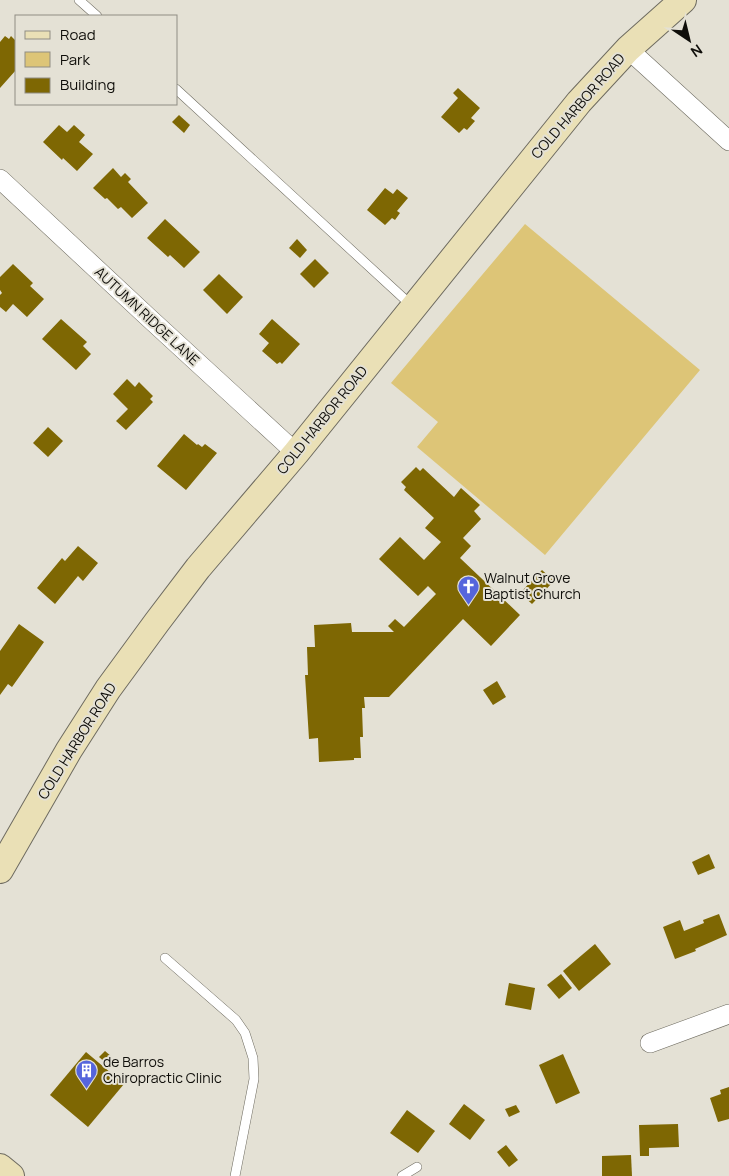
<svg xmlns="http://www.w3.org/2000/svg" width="729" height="1176" viewBox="0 0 729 1176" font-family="Manrope,sans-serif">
<rect width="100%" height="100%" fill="#e4e1d5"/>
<path fill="#ddc577" d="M525,224L700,370L545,555L417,447L438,422L391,383Z"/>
<g fill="#7e6703">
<path d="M5,36L9,39L11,36L16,41V70L0,88V42Z"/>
<path d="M458,88L480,108L471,118L475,121L467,130L464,128L459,133L441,117L458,98L453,93Z"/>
<path d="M179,115L190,125L184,133L172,122Z"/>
<path d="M59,125L67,132L74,125L85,135L79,142L93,154L77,171L63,158L62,160L43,142Z"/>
<path d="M113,168L121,177L125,173L131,179L128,182L148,203L132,218L121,207L118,209L107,198L105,199L93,188Z"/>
<path d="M385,188L393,194L397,189L408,198L397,211L400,213L395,220L392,218L385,225L367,210Z"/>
<path d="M165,219L200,252L184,268L170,255L168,257L147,238Z"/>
<path d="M297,239L307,250L300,258L289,248Z"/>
<path d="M315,259L329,273L314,288L300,274Z"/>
<path d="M13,264L33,283L30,286L44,299L27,317L13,304L6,312L0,307V295L2,293L0,290V277Z"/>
<path d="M219,274L243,297L227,314L203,290Z"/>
<path d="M61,319L87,342L83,346L91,354L76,370L42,339Z"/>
<path d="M272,319L300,344L282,364L280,362L277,364L262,351L269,343L259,334Z"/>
<path d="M127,379L135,387L139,382L153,396L150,399L153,402L126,430L116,421L128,409L113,394Z"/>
<path d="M48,427L63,441L48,457L33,443Z"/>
<path d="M184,434L197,445L198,444L202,447L205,444L217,453L186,490L157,466Z"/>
<path d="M416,467L420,471L423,468L454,497L461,488L480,505L474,511L481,519L463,538L471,546L460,558L520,615L491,646L463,619L389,697H364L365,708H362L363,737H360L361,758H354V760L319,762L318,738L309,739L305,675H308L307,647H315L314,625L351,623L352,632H394L388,626L395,619L404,627L436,594L428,586L418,596L379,559L400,537L424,560L441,542L425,528L434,518L404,490L406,487L401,482Z"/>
<path d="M78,546L98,563L83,581L78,576L55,604L37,588L62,558L65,561Z"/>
<path d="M542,570L554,581L532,604L520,593Z"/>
<path d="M19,624L44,642L12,687L8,684L0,695V651Z"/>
<path d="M497,681L506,697L493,705L483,690Z"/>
<path d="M709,854L715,868L698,875L692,862Z"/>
<path d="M719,914L727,935L695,949L696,951L675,959L663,927L680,920L684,931L704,923L703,920Z"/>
<path d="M595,944L611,964L579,991L563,971Z"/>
<path d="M561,974L572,988L559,999L547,985Z"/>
<path d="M509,983L535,988L531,1010L505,1005Z"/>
<path d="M105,1051L112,1057L106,1063L99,1057Z"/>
<path d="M86,1052L124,1084L88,1127L50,1095Z"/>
<path d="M563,1054L580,1093L556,1104L539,1065Z"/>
<path d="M729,1087V1119L718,1122L710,1098L721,1094L720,1090Z"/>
<path d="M464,1104L485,1120L470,1140L449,1124Z"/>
<path d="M516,1105L520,1112L509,1117L505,1109Z"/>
<path d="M407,1110L435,1131L418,1153L390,1133Z"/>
<path d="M678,1124L679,1147L649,1148V1156H640L639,1125Z"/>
<path d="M506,1145L518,1160L509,1167L497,1152Z"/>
<path d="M631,1155L632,1176H602V1156Z"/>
</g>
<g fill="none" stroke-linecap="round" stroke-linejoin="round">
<defs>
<g id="lane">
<path d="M79,0L97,16"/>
<path d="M176,89L411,305"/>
<path d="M165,958L236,1020L245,1033L253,1058L254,1079L235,1176"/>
<path d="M402,1176L417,1167"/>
</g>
<g id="street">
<path d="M628,49L729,141"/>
<path d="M0,179L149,318L296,453"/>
<path d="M650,1043L729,1014"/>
</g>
<g id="secondary">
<path d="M0,870L69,750L108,689L157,622L198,568L296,453L579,102L628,49L683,0"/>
<path d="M0,1167L11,1176"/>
</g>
</defs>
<use href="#lane" stroke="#6e6b60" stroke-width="10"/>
<use href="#street" stroke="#6e6b60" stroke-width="20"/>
<use href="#secondary" stroke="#6e6b60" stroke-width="28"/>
<use href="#lane" stroke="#fff" stroke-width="9"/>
<use href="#street" stroke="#fff" stroke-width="19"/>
<use href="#secondary" stroke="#eae0b6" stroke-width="26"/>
</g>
<defs>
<symbol id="church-pin" viewBox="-11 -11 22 30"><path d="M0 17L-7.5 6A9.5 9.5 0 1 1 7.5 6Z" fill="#5565dc" stroke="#e4e1d5"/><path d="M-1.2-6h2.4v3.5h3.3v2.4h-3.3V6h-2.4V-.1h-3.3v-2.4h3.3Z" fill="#fff"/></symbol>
<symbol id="building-pin" viewBox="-11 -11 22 30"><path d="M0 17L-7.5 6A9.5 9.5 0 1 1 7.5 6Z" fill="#5565dc" stroke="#e4e1d5"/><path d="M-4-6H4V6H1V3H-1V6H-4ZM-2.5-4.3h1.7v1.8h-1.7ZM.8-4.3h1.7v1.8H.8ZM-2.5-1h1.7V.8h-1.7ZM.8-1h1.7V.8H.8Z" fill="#fff"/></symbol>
</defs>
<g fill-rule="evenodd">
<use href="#church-pin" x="456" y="574" width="25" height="34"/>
<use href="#building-pin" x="74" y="1058" width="25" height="34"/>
</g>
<g text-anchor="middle" stroke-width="4" stroke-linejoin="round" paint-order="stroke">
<g font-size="14" fill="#0f0e0a" stroke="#e4e1d5">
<text transform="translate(578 106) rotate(-49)" y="5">COLD HARBOR ROAD</text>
<text transform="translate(147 316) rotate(43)" y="5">AUTUMN RIDGE LANE</text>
<text transform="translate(322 420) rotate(-51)" y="5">COLD HARBOR ROAD</text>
<text transform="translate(77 741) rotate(-58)" y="5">COLD HARBOR ROAD</text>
</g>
<g font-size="14" fill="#0f0e0a" stroke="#e4e1d5" text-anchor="start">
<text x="484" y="583">Walnut Grove<tspan x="484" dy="16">Baptist Church</tspan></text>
<text x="103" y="1067">de Barros<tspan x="103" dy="16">Chiropractic Clinic</tspan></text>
</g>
</g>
<rect x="15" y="15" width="162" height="90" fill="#e4e1d5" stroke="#8f8d84"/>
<rect x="25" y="31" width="25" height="8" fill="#eae0b6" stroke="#8f8d84"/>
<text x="60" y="40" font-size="15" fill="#0f0e0a">Road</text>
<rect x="25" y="52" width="25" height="15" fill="#ddc577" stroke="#8f8d84"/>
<text x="60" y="65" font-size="15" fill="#0f0e0a">Park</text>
<rect x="25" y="78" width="25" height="15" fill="#7e6703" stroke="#8f8d84"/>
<text x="60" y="90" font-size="15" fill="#0f0e0a">Building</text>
<g transform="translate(689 40) rotate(145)" stroke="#e4e1d5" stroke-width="4" paint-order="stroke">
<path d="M0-4L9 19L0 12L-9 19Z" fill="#0f0e0a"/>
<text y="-8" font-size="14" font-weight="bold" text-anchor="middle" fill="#0f0e0a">N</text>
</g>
</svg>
